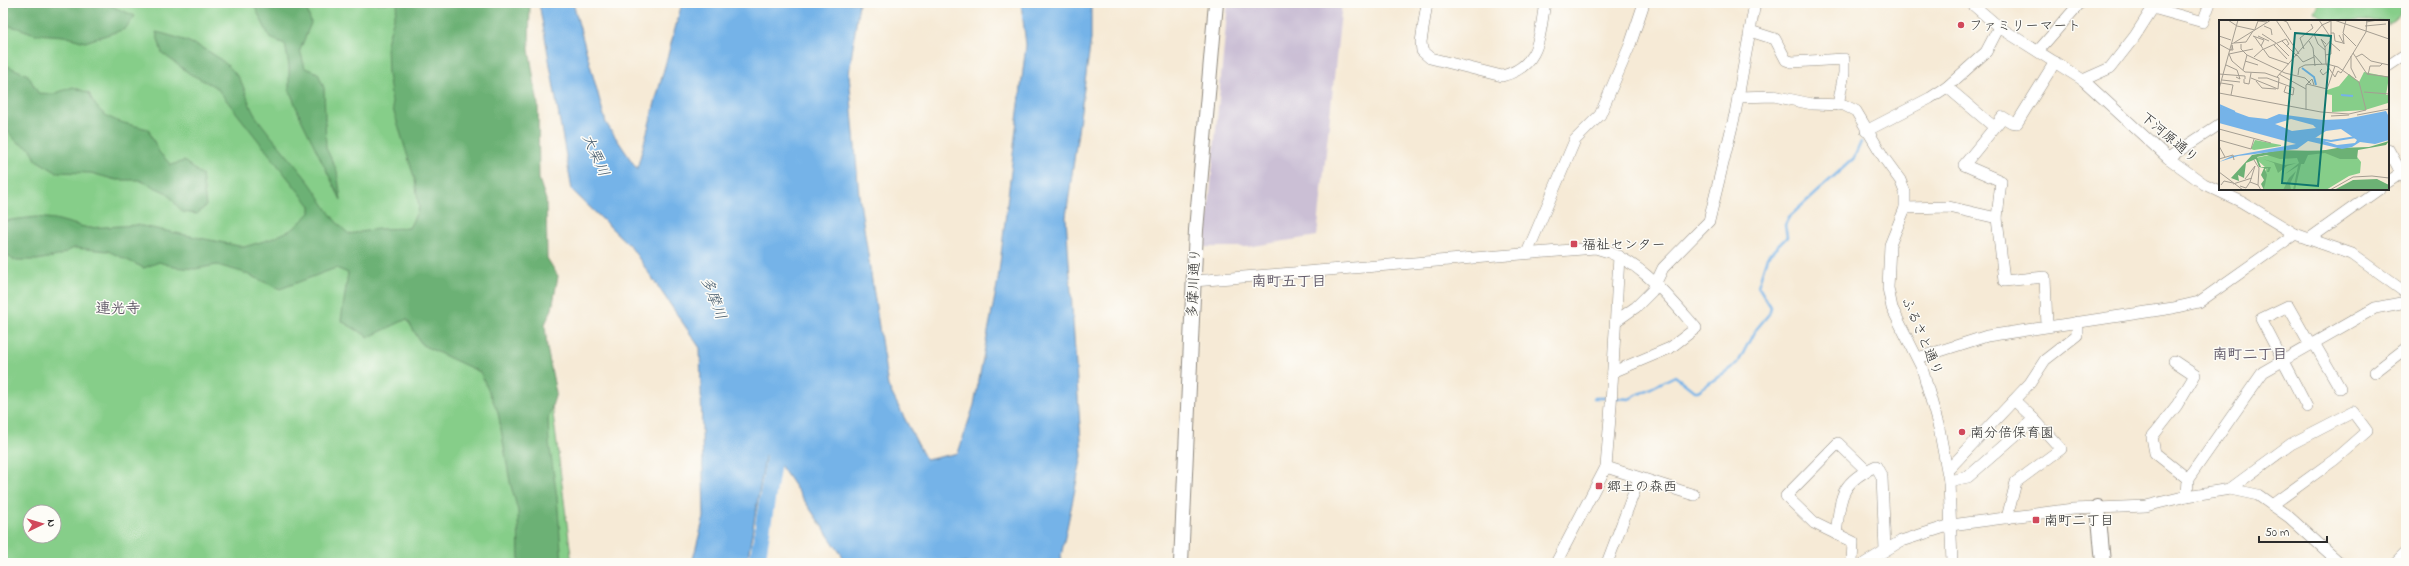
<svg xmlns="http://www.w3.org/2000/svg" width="2409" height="566" viewBox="0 0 2409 566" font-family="'Indie Flower','Klee One',sans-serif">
<rect width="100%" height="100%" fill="#fdfcf7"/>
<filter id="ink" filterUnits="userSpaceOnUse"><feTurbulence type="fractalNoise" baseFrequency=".025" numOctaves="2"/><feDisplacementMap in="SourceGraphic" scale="8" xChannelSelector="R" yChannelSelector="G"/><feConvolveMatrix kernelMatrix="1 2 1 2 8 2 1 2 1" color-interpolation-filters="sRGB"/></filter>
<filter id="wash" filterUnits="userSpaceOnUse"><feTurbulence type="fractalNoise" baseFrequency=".012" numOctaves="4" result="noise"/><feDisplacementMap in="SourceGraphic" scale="16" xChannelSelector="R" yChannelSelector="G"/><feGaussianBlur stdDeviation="0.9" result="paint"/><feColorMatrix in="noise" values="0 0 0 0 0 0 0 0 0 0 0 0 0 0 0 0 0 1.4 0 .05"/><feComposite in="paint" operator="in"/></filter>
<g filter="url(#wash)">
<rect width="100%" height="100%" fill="#f6ead6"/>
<path fill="#cbbfd5" d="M1228,3H1342L1317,236L1247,247H1205Z"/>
<g fill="#86ce89" stroke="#587c5a" fill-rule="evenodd">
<path d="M3,3H501L572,563H3ZM30,512H54V536H30Z"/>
<path d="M2318,3H2405L2400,14L2388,25V21H2329L2314,12Z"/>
</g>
<g fill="#6cb175" stroke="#4c6e50">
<path d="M3,3H104L135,16L125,29L85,42L64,36L35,34L18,28L3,25Z"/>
<path d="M253,3L306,5L311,23L300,50L305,68L318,73L324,88L326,148L337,171L341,200L301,119L289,89V66L285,44L270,38Z"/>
<path d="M398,3H530L529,49L538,105L539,179L546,200L547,258L558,276L552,309L545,324L547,348L556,393L548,419L549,443L557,497L562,563H519L518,511L510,482L498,412L480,372L422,345L407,319L369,337L341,321L348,273L336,268L280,289L242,272L217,265L195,269L174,267L159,262L144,268L108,251L74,248L58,256L37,260H13L3,251V221L36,217L55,219L88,228L137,225L244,247L271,239L293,229L310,213V206L216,87L190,74L162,53L156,32C187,39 224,53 241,82C247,93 249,108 257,118C273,140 292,160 309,182C324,202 329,218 349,234L378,229L409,228L419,208L415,180L393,109L388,73L387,43Z"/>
<path d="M3,64L28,75L38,93L53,94L73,87L89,93C100,121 121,122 148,129L159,152L171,165L184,161L202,175L206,206L197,214L182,212L167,193L139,180H116L91,173L56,172L36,160L31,149L17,142L3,126Z"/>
</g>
<path fill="#75b3e8" stroke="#506f8a" d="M539,3H573L606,123L637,169L682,3H859L849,74L859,195L888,386L926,460L958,453L974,405L998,280L1026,45L1021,3H1091V39L1066,217L1082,456L1061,556L1062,563H847L767,446L747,563H692L704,517L700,348L631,247L572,190Z"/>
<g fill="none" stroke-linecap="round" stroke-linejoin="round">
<g stroke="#75b3e8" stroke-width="2.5">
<path d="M1594,398H1605"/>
<path d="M1617,398L1629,399L1675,376L1694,391H1698L1738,363L1754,332L1769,314L1771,307L1758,286L1767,257L1787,237L1785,225L1789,217L1854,158L1861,142"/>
</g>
<path stroke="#75b3e8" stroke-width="16" d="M757,563L774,456L766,436"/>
</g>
</g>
<g filter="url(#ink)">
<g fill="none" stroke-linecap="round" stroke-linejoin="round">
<defs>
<g id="minor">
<path d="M1427,3L1421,42L1422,51L1430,58L1502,76C1541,66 1539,36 1545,3"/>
<path d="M1971,3L1999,27L2083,80L2168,158L2204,184L2242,202L2295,234L2352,254L2406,293"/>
<path d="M2153,8L2203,22L2210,3"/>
<path d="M1750,31L1775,39L1786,60L1792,62L1844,59V73L1838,105"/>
<path d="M2038,51L2080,3"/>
<path d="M2388,66L2406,54"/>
<path d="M2083,80L2110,68L2135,36L2156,3"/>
<path d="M1947,87L1993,126"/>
<path d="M1738,97L1774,96L1812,104L1844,105L1856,111L1884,158L1900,180L1905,192V208L1890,245L1888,288L1892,308L1922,368L1939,428L1949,481L1952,563"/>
<path d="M1866,131L1930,98L1947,87L1986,52L1999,27"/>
<path d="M2388,149L2406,181"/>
<path d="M2168,158L2220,124"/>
<path d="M2388,182L2401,173"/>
<path d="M1905,208L1949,207L1997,218"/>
<path d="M2309,239L2379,189"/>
<path d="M1527,253L1575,140L1600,115L1630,45L1644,3"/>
<path d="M1194,281L1595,248C1639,258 1668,296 1696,328L1670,348L1613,372"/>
<path d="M1616,321L1636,307L1652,291L1663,268L1709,221L1735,114L1755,3"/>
<path d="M2047,326L2045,277L2004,281L1997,218L2001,181L1964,165L2003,117L2011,122L2017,123L2055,62"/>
<path d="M2314,343L2340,388"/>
<path d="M1918,358L1987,336L2173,308L2199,302L2295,234"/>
<path d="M2174,361L2195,375L2177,405L2152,437L2155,453L2188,479"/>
<path d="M2375,372L2406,348"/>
<path d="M2307,407L2261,319L2288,306L2310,345"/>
<path d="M1606,467L1694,495"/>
<path d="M1948,470L2030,383L2045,360L2077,335V322"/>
<path d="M1949,481L1968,477L2034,419"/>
<path d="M2230,489L2291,444L2353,412L2367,431L2334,460L2272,505"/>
<path d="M2187,496L2188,479L2263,372L2375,308L2406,302"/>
<path d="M2007,518L2016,482L2061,449L2034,419L2014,400"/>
<path d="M1836,534C1841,497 1839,483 1876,466L1882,477L1885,550"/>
<path d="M1556,563L1606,467L1611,405L1619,256"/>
<path d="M1607,563L1639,479"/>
<path d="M1852,563L1853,542L1814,523L1786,496L1838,443L1866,470"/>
<path d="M1865,563L1901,541L1951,525L2073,509L2146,506L2187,496L2230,489L2258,495L2289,517L2340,563"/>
<path d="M2396,563L2406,553"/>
</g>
<g id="tertiary">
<path d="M2098,507L2103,563"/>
<path d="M1181,563L1196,230L1216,3"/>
</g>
</defs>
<use href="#minor" stroke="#908a80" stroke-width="12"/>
<use href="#tertiary" stroke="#908a80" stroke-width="16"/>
<use href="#minor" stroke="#fff" stroke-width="11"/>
<use href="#tertiary" stroke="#fff" stroke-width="14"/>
</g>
</g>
<g fill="#d1495b" stroke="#fdfcf7" stroke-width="1.5">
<circle cx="1961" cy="25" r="4"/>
<rect x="1570" y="240" width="8" height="8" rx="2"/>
<circle cx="1962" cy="432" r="4"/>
<rect x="1595" y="482" width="8" height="8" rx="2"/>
<rect x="2032" y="516" width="8" height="8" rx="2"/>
</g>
<g text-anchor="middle" stroke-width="3" stroke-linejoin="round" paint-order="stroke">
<g font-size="14" fill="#2b2b2b" stroke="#fdfcf7" text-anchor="start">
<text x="1969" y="30">ファミリーマート</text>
<text x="1582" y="249">福祉センター</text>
<text x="1970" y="437">南分倍保育園</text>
<text x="1607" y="491">郷土の森西</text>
<text x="2044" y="525">南町二丁目</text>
</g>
<g font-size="14" fill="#2b2b2b" stroke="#fdfcf7">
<text transform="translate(2170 137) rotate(40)" y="5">下河原通り</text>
<text transform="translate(1193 283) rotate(-87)" y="5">多摩川通り</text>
<text transform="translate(1923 336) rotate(67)" y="5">ふるさと通り</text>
</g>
<g font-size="15" font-style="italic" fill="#455b6d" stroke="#fdfcf7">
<text transform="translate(596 155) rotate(66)" y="5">大栗川</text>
<text transform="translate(714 298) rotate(69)" y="5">多摩川</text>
</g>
<g font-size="15" font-weight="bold" fill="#625a69" stroke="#fdfcf7">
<text x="1289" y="286">南町五丁目</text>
<text x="118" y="313">連光寺</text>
<text x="2250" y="359">南町二丁目</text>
</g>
</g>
<g transform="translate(2219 20)">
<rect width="170" height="170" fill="#f6ead6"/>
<path d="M145,52L170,57L167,75H170L169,83L146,90L113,92V75L107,74L108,70L120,66L130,54L140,62ZM36,120L62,125V126L35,130L32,129ZM109,130L135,133L142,142L141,153L130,156L107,170H45L47,148L36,138L65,132Z" fill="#86ce89"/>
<path d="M170,121L167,125L139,130L138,139H121L106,133L89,135L85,144H82L76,170H74L79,146L66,154L80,143L78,138L61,139L48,135L38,137L42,147H52L50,152H48L49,148L46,149L48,155L45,170L42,164L45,160L42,155L45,148L40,147L37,139L27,143L25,158L19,155L20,161L12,158L33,135L61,130L101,131L118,128L150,127ZM44,139L65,145L78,143L68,146L59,153L55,143ZM77,151L71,164L72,170H64L70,158ZM158,159L170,165V170H115L134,160Z" fill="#6cb175"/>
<path d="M0,86L30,97L48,99L60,94L104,100L127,99L167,91L170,97V120L156,124L141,122L133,127L123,129L89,121L78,129L19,136L0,142L13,136L77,124L0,103ZM72,99L94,105L97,108L73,111L56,104ZM122,109L138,120L136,123L118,125L96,118L107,111Z" fill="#75b3e8" fill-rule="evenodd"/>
<path fill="none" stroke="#75b3e8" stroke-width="2" d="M83,48L95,57L97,65M122,75L134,76M0,85L16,92M93,118L112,121L137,117"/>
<path fill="none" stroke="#a59e92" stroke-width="1" d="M9,0L18,6L36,10M57,0L80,34M63,0L68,2L72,10M100,0L112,18M115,0L170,19M127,0L124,13L137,26M147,2L159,0M45,6L52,9L53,15M146,6L167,4M36,9L39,1L48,2M112,13H115L116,21L124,23M43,14L57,23M95,14L99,24L106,30M120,15L125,24L124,14M0,16L12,20M34,16L45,20L42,26M35,16L50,37L70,44M39,16L50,21M112,20L106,27L107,44L116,57L119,51L122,53L147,12L148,0M63,21L78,36M90,21L94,28L96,46M15,23L27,22L34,11M112,23L121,31M0,24L11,30M13,24L52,0M22,24V29L28,35L66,53L86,58L92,64M58,24L70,36M13,25L14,30H11L13,29ZM55,25L68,39M106,27L102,19L107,24M45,29L67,19L70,24L67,26M85,29L81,18L94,8L92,4M134,33L148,54L170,57M10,34L13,41L26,52L46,53L60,58L59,69M10,34L34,29M78,35L84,42L95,37M95,35L103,44M106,35L112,34V0M132,36V48L137,58M35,37L44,29M137,37L143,34L152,41L170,45M26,41L39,45M7,45L18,50L21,59L17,57M103,49L101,51L104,55L109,51M24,50L28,35M0,54L26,56V59M60,54L87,69M149,55L151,46H161L163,44M58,57L103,5L112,1M32,58L59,69M39,58H48L75,68L74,75L65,72L67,66M25,59V63L30,64L32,53M3,60L21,62M37,61L43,68L57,69M2,63L14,65L12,75M88,64L108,69L116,46M0,69L19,0M145,72L170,74M0,73L102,92L130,94L147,90L140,62L119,47L108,44L86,45L80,48L79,55M87,90V65L93,59L95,65M138,95L170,89M112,96L130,95M0,109L52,123M0,120L32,129L35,119M0,126L6,137M0,139L14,135L15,140M35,140L40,148L39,165M0,152L24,170M26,159L36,146M31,162L39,165L42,170M14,164L33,158M2,165L5,161L14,163M21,166L27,168L31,162L36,146M111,170L134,157L153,156L170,158"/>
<path fill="#0f766e" fill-opacity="0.15" stroke="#0f766e" stroke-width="2" d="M76,13L112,16L99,166L63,163Z"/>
<rect width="170" height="170" fill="none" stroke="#2b2b2b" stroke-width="2"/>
</g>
<rect width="2409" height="566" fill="none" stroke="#fdfcf7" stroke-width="16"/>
<g transform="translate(42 524) rotate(85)"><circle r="19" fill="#fdfcf7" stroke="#a9a8a5"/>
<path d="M0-3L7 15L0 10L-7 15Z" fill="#d1495b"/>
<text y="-6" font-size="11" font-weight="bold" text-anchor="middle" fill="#2b2b2b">N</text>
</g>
<path d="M2259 536v6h68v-6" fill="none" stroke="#2b2b2b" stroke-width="2"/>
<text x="2265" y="536" font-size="12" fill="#2b2b2b" stroke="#fdfcf7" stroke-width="3" paint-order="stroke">50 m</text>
</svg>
